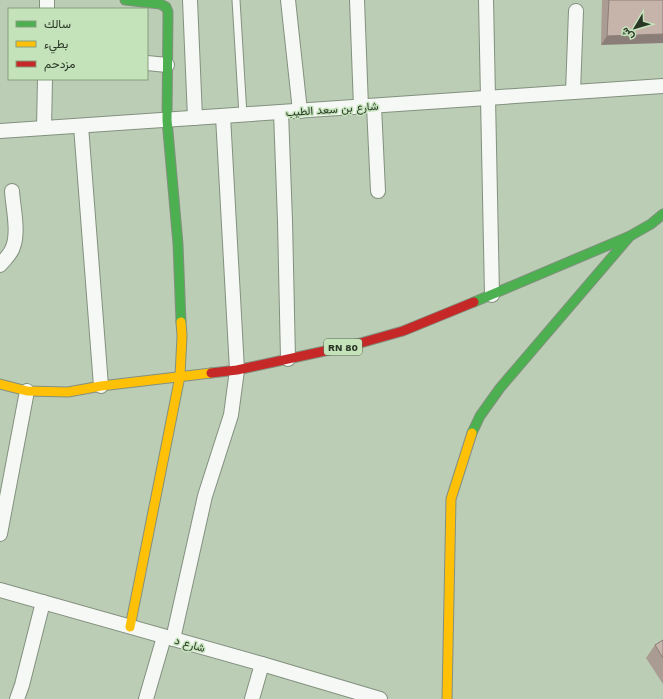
<svg xmlns="http://www.w3.org/2000/svg" width="663" height="699" viewBox="0 0 663 699" font-family="'Work Sans',Vazirmatn,sans-serif">
<rect width="100%" height="100%" fill="#bccdb6"/>
<g fill="none" stroke-linecap="round" stroke-linejoin="round">
<defs>
<path id="lane" d="M236,0L243,115"/>
<g id="street">
<path d="M190,0L195,118"/>
<path d="M288,0L300,111"/>
<path d="M357,0L361,107"/>
<path d="M486,0L492,295"/>
<path d="M47,9V0"/>
<path d="M147,63L167,65"/>
<path d="M573,92L576,11"/>
<path d="M374,106L378,191"/>
<path d="M281,112L285,221L288,359"/>
<path d="M81,126L101,386"/>
<path d="M44,128L45,79"/>
<path d="M0,131L663,86"/>
<path d="M0,265C5,259 11,254 13,247C19,232 13,207 12,191"/>
<path d="M0,534L27,391"/>
<path d="M0,590L262,664L380,699"/>
<path d="M173,639L205,496L231,415L237,370L223,116"/>
<path d="M17,699L22,685L43,602"/>
<path d="M146,699L164,637"/>
<path d="M252,699L262,664"/>
</g>
<g id="fast">
<path d="M125,0L160,4L166,7L168,12L167,120L178,244L181,322"/>
<path d="M474,302L630,236L651,224L663,214"/>
<path d="M472,433L480,416L500,388L630,236"/>
</g>
<g id="slow">
<path d="M0,384L27,391L68,392L101,386L211,373"/>
<path d="M130,627L180,376L182,336L181,322"/>
<path d="M447,699L451,499L472,433"/>
</g>
<path id="jam" d="M211,373L237,370L357,344L403,331L474,302"/>
</defs>
<use href="#lane" stroke="#83907f" stroke-width="9"/>
<use href="#street" stroke="#83907f" stroke-width="16"/>
<use href="#fast" stroke="#83907f" stroke-width="11"/>
<use href="#slow" stroke="#83907f" stroke-width="11"/>
<use href="#jam" stroke="#83907f" stroke-width="11"/>
<use href="#lane" stroke="#f5f8f4" stroke-width="7"/>
<use href="#street" stroke="#f5f8f4" stroke-width="14"/>
<use href="#fast" stroke="#4caf50" stroke-width="9"/>
<use href="#slow" stroke="#ffc107" stroke-width="9"/>
<use href="#jam" stroke="#c62828" stroke-width="9"/>
</g>
<g fill="#aa9b93">
<path d="M602,0H663L601,45Z"/>
<path d="M663,640V684L646,658L655,645Z"/>
</g>
<path fill="#8b7e78" d="M663,34V43L601,45L607,36Z"/>
<g fill="#c6b4ab" stroke="#8b7e78">
<path d="M609,0H663V34L607,36Z"/>
<path d="M663,640V658L655,645Z"/>
</g>
<g text-anchor="middle" stroke-width="3" stroke-linejoin="round" paint-order="stroke">
<rect fill="#c4e3ba" stroke="#586a52" stroke-width="1" x="324" y="339" width="38" height="16" rx="3"/>
<g font-size="10" font-weight="bold" fill="#2a3626">
<text x="343" y="351">RN 80</text>
</g>
<g font-size="11" fill="#2a3626" stroke="#c4e3ba">
<text transform="translate(332 109) rotate(-4)" y="4">شارع بن سعد الطيب</text>
<text transform="translate(190 644) rotate(16)" y="4">شارع د</text>
</g>
</g>
<rect x="8" y="8" width="140" height="72" fill="#c4e3ba" stroke="#869e7f"/>
<rect x="16" y="21" width="20" height="6" fill="#4caf50" stroke="#869e7f"/>
<text x="44" y="28" font-size="12" fill="#2a3626">سالك</text>
<rect x="16" y="41" width="20" height="6" fill="#ffc107" stroke="#869e7f"/>
<text x="44" y="48" font-size="12" fill="#2a3626">بطيء</text>
<rect x="16" y="61" width="20" height="6" fill="#c62828" stroke="#869e7f"/>
<text x="44" y="68" font-size="12" fill="#2a3626">مزدحم</text>
<g transform="translate(635 28) rotate(232)" stroke="#c4e3ba" stroke-width="3" paint-order="stroke">
<path d="M0-3L7 15L0 10L-7 15Z" fill="#2a3626"/>
<text y="-6" font-size="11" font-weight="bold" text-anchor="middle" fill="#2a3626">ش</text>
</g>
</svg>
